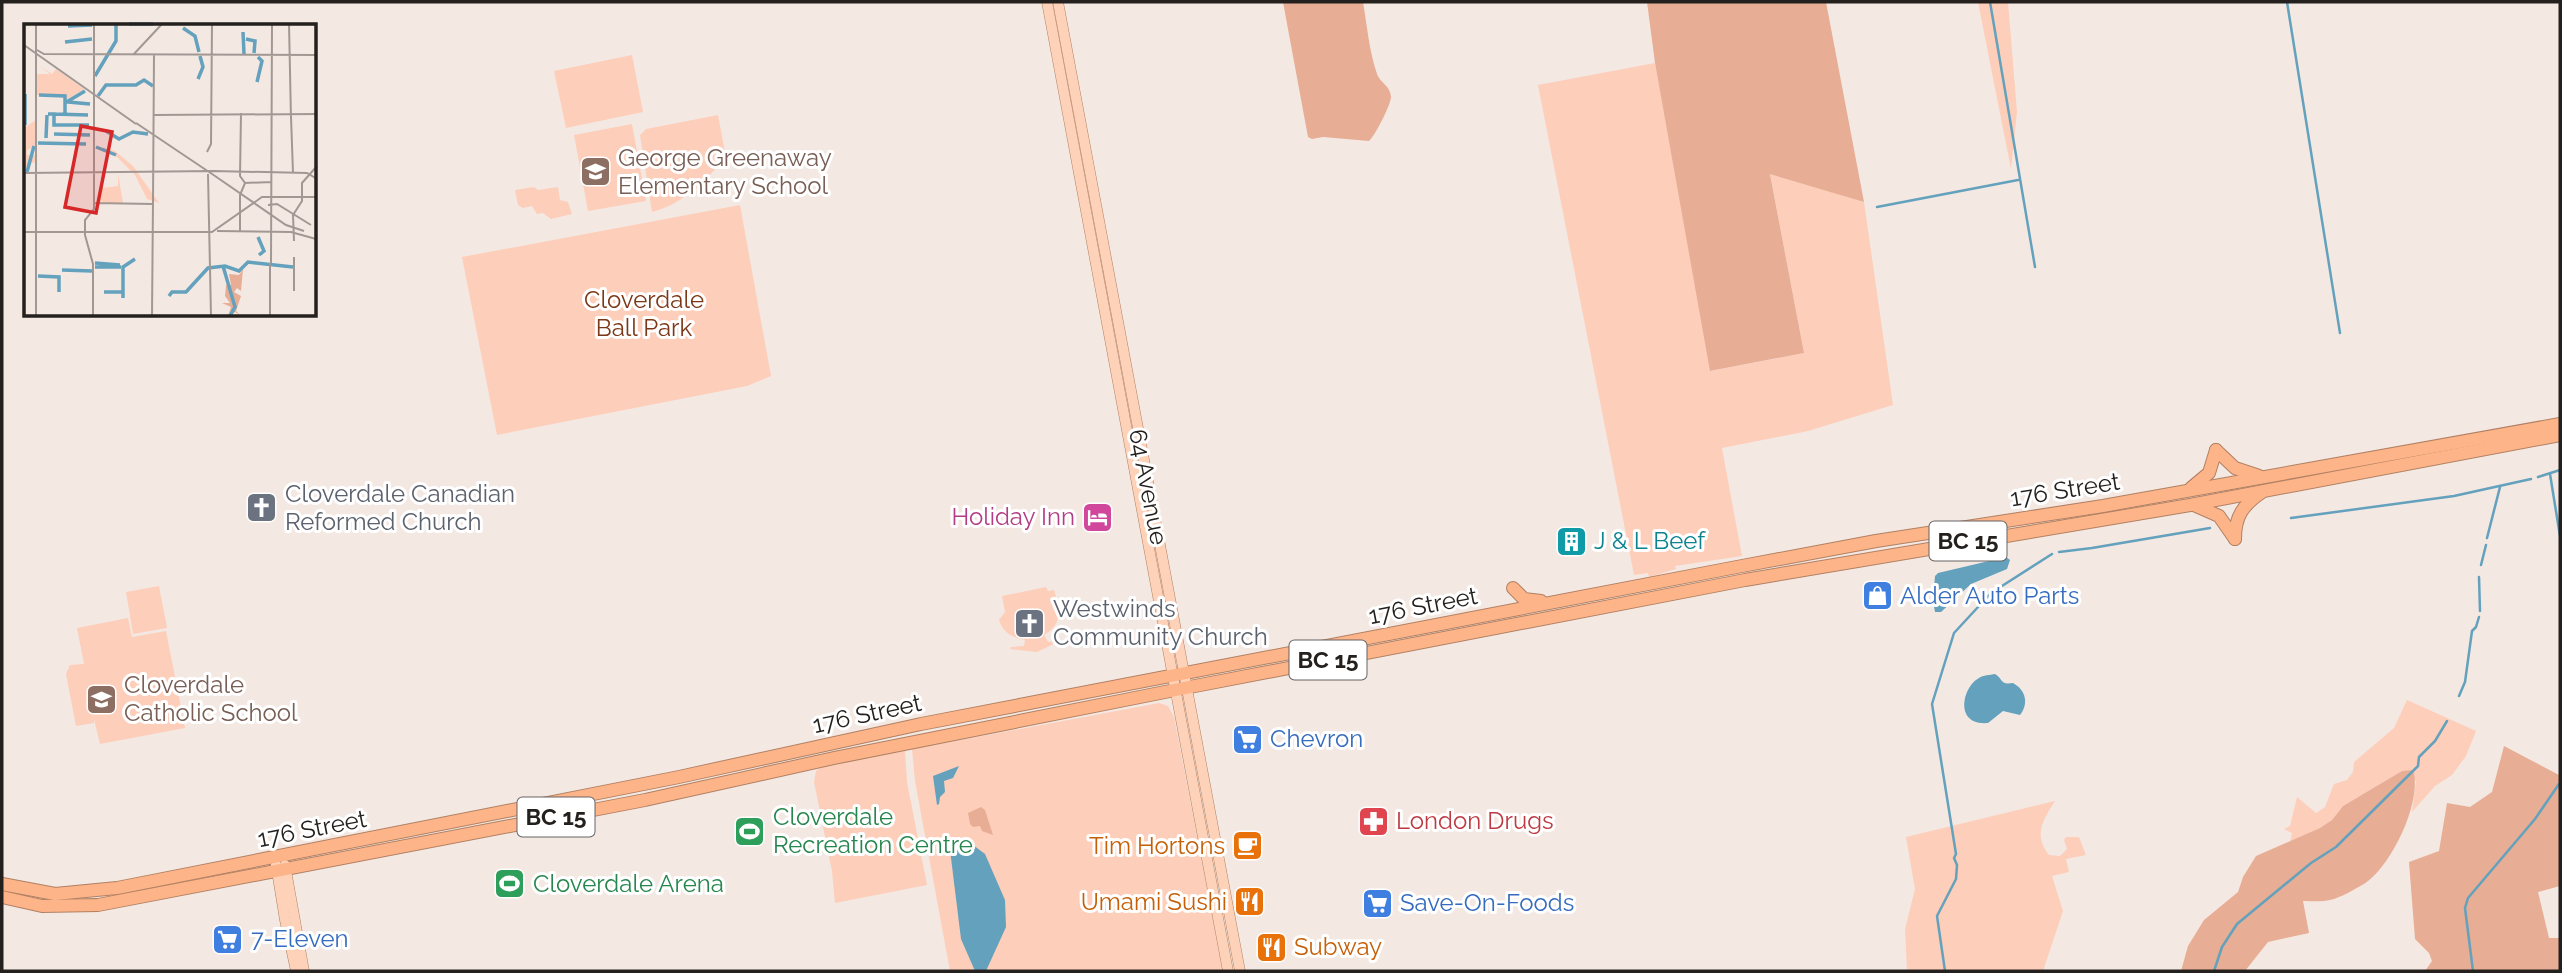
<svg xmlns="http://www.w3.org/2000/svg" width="2562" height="973" viewBox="0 0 2562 973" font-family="Raleway,sans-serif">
<rect width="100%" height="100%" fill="#f4e8e3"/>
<g fill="#fdceba">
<path d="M1978,2H2008L2017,112L2011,169Z"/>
<path d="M632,55L643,112L566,128L554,71Z"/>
<path d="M1655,63L1711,371L1804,353L1770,173L1864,202L1893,405L1808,431L1722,448L1742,556L1675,566L1676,569L1649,577L1648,573L1634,575L1538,85Z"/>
<path d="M718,115L726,158C704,181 684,204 652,212L640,135L646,129Z"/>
<path d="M632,124L646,201L588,211L574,135Z"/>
<path d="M534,187L538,190L558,187L560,200L568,202L572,214L551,219L543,213L537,214L532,206L523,208L518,205L515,190Z"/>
<path d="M740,205L771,376L747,386L497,435L462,257Z"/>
<path d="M159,586L167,628L133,634L126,592Z"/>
<path d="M1046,587L1048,591L1054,590C1059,607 1064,624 1044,635L1048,642L1062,640L1037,652L1010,649L1011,647L1024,646L1025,640C1012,637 1004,634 999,620L1005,612L1002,596Z"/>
<path d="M128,618L132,637L166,631L185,728L100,744L94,719V723L76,726L66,674L70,665L84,664L77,628Z"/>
<path d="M2407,700L2476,731L2466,756L2452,775L2435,786L2412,812L2416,781L2402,771L2343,806L2332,820L2320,828L2290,842L2292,833L2284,829L2290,826L2297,797L2316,813L2325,807L2334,784L2347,780L2353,772L2354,762L2394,728Z"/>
<path d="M1159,703L1168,706L1174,717L1223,971H950L915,781L912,749Z"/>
<path d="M905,751L907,782L927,885L835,903L832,871L814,782L816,771L823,766Z"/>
<path d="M2055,801C2043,820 2033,835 2049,855L2060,856L2067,849L2064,840L2066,837H2079L2086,855L2066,859L2069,872L2052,876L2063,911L2043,971H1907L1905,929L1915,889L1906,837Z"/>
</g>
<g fill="#e7ad95">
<path d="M1283,2H1363C1367,25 1369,51 1377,74C1380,83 1390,85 1391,97C1391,104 1375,136 1369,141L1323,137L1312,139L1308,137Z"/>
<path d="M1647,2H1826L1864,202L1770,174L1804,353L1710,371L1655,63Z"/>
<path d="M2504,746L2559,775L2560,886L2538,892L2549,938H2560V971H2425L2432,961L2429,953L2415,939L2409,862L2439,851L2447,803L2470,807L2492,792Z"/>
<path d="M2413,770C2423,801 2391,867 2364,884C2355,889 2340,898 2330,900C2322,902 2311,901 2303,901L2309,933L2268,942L2245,971H2181L2188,946L2204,920L2238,892L2243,877L2256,856L2320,828L2332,820L2343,806L2402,771Z"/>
<path d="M981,807L985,810L993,835L982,831L980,826L973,827L970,824L968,813Z"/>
</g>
<g fill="#63a1bd">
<path d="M2006,557L2010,560L2007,569L1971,584L1941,612H1935L1933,601L1935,576L1938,573Z"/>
<path d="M1995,674C2004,680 2000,685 2013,683C2026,690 2029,704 2020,715L2003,711L1988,723C1954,726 1962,687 1979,678C1983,675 1990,675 1995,674Z"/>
<path d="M959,766L953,778L944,781L945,792L940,797L939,804L937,805L933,776Z"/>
<path d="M960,845H973L985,854L1005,900L1006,927L986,971H975L961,939L950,850Z"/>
</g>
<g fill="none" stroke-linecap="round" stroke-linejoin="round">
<g stroke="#63a1bd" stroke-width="2.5">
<path d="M1990,2L2035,267"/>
<path d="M2287,2L2340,333"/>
<path d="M1877,207L2018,180"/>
<path d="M2550,474L2560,536"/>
<path d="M2538,477L2560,470"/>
<path d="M2291,518L2454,496L2531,479"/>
<path d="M2487,538L2500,487"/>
<path d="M2059,552L2092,548L2210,528"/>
<path d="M2481,565L2486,545"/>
<path d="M2479,577L2480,611"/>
<path d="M2459,696L2465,682L2472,631L2476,627L2479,617"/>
<path d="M1945,971L1937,916L1956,879L1957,865L1954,858L1956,854L1932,704L1954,633L1991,593L2052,554"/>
<path d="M2214,971L2222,947L2237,924L2311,863L2336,847L2418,766L2419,757L2435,741L2447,721"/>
<path d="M2473,971L2465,908L2468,898L2535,819L2559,784"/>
</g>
<defs>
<g id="major">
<path d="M1047,2L1228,971"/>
<path d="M1058,2L1240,971"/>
<path d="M276,865L285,920L296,971"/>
<path d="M285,865L304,971"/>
</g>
<g id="highway">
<path d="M2216,450L2235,468L2259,476"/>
<path d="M2191,488L2209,473L2216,450"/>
<path d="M2194,505L2219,516L2235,539"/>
<path d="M2235,539C2235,516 2243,505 2262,492"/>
<path d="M1513,588L1524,599L1541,601"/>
<path d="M2,884L55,894L117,888L679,777L921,724L1742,566L1876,541L2103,506L2560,424"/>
<path d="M2,897L42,906L98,905L645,800L834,758L1195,686L1745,580L2190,505L2560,435"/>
</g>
</defs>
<use href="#major" stroke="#b18063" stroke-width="11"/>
<use href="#highway" stroke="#b18063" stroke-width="14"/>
<use href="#major" stroke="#fed2b8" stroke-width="10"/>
<use href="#highway" stroke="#fdb488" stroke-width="12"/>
</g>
<defs>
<symbol id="school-square" viewBox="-11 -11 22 22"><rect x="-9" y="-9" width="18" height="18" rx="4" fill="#8d6e63" stroke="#fff"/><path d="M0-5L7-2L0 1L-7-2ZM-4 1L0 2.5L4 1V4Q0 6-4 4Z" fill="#fff"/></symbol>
<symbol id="church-square" viewBox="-11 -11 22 22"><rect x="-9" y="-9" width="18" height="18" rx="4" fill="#6b7280" stroke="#fff"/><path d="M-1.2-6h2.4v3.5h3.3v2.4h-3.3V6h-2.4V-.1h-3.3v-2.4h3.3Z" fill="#fff"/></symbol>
<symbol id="hotel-square" viewBox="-11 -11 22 22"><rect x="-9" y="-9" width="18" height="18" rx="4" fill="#d1479c" stroke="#fff"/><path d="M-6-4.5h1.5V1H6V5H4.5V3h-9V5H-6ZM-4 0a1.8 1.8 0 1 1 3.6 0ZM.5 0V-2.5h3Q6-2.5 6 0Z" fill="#fff"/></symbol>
<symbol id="building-square" viewBox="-11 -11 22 22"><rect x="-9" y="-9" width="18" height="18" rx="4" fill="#0f9aa8" stroke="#fff"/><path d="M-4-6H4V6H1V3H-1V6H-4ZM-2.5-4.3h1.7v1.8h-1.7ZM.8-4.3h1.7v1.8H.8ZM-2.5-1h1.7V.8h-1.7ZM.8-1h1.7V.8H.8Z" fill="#fff"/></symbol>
<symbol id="shop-square" viewBox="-11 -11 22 22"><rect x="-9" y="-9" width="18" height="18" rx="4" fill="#3f7fe0" stroke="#fff"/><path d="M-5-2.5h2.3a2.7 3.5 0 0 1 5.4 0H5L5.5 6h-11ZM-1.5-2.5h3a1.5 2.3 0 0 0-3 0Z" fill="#fff"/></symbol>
<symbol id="supermarket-square" viewBox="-11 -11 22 22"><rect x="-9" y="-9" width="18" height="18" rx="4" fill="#3f7fe0" stroke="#fff"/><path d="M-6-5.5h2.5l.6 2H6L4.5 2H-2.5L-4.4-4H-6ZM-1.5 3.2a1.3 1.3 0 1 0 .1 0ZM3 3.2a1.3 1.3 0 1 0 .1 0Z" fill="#fff"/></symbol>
<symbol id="pharmacy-square" viewBox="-11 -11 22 22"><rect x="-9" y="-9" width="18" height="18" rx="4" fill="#e0444e" stroke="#fff"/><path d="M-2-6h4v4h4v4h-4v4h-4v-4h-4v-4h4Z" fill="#fff"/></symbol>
<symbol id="stadium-square" viewBox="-11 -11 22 22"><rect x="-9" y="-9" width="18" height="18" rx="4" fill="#2e9e5b" stroke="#fff"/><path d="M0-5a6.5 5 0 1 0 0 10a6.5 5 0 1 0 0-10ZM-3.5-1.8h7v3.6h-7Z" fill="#fff"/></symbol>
<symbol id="cafe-square" viewBox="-11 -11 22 22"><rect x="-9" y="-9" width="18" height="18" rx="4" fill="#e8710a" stroke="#fff"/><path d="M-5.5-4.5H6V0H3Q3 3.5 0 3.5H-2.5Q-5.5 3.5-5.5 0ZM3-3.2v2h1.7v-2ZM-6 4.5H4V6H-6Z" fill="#fff"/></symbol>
<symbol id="restaurant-square" viewBox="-11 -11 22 22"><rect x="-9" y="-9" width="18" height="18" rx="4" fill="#e8710a" stroke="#fff"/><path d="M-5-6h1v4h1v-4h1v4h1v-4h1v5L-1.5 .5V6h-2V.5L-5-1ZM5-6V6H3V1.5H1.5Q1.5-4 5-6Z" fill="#fff"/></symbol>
</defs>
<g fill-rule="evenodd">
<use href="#school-square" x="578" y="154" width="35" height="35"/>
<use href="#church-square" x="244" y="490" width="35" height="35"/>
<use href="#hotel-square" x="1080" y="500" width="35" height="35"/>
<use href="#building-square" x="1554" y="524" width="35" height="35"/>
<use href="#shop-square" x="1860" y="578" width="35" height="35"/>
<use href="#church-square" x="1012" y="606" width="35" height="35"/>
<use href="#school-square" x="84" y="682" width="35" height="35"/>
<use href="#supermarket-square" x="1230" y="722" width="35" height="35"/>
<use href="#pharmacy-square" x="1356" y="804" width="35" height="35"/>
<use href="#stadium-square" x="732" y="814" width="35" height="35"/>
<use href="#cafe-square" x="1230" y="828" width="35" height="35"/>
<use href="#stadium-square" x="492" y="866" width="35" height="35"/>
<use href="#restaurant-square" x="1232" y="884" width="35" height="35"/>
<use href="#supermarket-square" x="1360" y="886" width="35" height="35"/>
<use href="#supermarket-square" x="210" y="922" width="35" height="35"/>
<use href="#restaurant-square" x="1254" y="930" width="35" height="35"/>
</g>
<g text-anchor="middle" stroke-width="6" stroke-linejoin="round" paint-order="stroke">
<g fill="#fff" stroke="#666362" stroke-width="2">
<rect x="1929.5" y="521.5" width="77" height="39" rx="5"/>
<rect x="1289.5" y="640.5" width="77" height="39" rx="5"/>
<rect x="517.5" y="797.5" width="77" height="39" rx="5"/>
</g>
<g font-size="23" font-weight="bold" fill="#24201e">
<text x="1968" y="549">BC 15</text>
<text x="1328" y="668">BC 15</text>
<text x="556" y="825">BC 15</text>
</g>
<g font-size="24" fill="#785e54" stroke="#fff" text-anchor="start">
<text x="618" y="166">George Greenaway<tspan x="618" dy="28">Elementary School</tspan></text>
<text x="124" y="693">Cloverdale<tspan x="124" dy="28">Catholic School</tspan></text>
</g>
<g font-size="24" fill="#7c3716" stroke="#fff">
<text x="644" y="308">Cloverdale<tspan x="644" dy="28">Ball Park</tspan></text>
</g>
<g font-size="24" fill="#24201e" stroke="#fff">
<text transform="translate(1148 487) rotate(79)" y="8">64 Avenue</text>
<text transform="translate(2065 490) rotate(-9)" y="8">176 Street</text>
<text transform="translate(1423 606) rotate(-11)" y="8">176 Street</text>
<text transform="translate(867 714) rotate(-12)" y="8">176 Street</text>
<text transform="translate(312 829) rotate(-11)" y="8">176 Street</text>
</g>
<g font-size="24" fill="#5b616d" stroke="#fff" text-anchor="start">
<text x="285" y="502">Cloverdale Canadian<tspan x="285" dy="28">Reformed Church</tspan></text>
<text x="1053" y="617">Westwinds<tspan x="1053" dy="28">Community Church</tspan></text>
</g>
<g font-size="24" fill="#b23c85" stroke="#fff" text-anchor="end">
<text x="1075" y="525">Holiday Inn</text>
</g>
<g font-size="24" fill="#0d838f" stroke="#fff" text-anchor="start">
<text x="1594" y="549">J &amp; L Beef</text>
</g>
<g font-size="24" fill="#366cbe" stroke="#fff" text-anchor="start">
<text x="1900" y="604">Alder Auto Parts</text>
<text x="1270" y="747">Chevron</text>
<text x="1400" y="911">Save-On-Foods</text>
<text x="251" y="947">7-Eleven</text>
</g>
<g font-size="24" fill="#27864d" stroke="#fff" text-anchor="start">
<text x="773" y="825">Cloverdale<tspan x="773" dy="28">Recreation Centre</tspan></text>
<text x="533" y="892">Cloverdale Arena</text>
</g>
<g font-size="24" fill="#be3a42" stroke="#fff" text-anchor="start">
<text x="1396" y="829">London Drugs</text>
</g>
<g font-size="24" fill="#c56008" stroke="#fff" text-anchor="end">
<text x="1225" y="854">Tim Hortons</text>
<text x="1227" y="910">Umami Sushi</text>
<text x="1294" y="955" text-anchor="start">Subway</text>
</g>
</g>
<g transform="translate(24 24)">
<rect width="292" height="292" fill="#f4e8e3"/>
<path d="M14,41L28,50L32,45L60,65L41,77L40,72L13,71V50H26ZM12,96V122L3,126V131H12V137L0,144V104ZM79,123L91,127L109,142L135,179L123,175L111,151L90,130L79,128ZM94,150L99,179H75L78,164L94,162Z" fill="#fdceba"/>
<path d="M219,245L217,267L213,264L210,268L217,272L212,287L216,291L211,288L204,292L207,283L198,279H206L201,272L202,261H207L205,250L215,251Z" fill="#e7ad95"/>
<path fill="none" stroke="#63a1bd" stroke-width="3.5" d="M105,0H129M44,2L68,1M159,4L171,12L175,28M219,8L220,30M222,15L231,17L230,29M41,18L68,15M71,52L92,17V0M174,55L179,43L176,32M233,58L238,37L234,33M1,70V101M15,71L41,72V78M74,72L82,61H112L120,56L129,62M44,78L66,80M24,90H30V101H65M30,90L64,91M41,90V79L61,67M82,107L95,115L109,108L124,110M30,110L66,111M22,114L23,91M14,119L62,120M72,123L92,131M3,148L10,122M234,213L240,227L235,231M71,239L96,241M199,242L211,283L206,292M71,243H97M38,246L68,247M14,252L35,253V268M99,267V243L111,235M80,268H99V274M145,272L148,268H162L184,244L201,242L215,247L224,238L269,243"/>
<path fill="none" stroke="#a19894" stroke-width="2" d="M265,0L267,95M0,21L112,100M13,26L20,30L293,31M109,31L138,0M217,89L216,152L221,159M130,91L293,90M267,93L269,149M112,99L194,154M183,128L187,120L188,0M0,149L190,147L283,149L293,155M184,150L187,292M191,152L262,201L280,207M220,159L247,158M129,177L130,31M70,179L129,180M244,181L253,180L287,201M12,183V0M193,207L267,208L292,215M0,208H188L238,173H293M216,208V171L221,159M270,217L269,191L278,177V159L293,142M247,239L248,0M270,267V233M12,292V180M69,292V240L61,211V196L70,185V0M128,292L129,177M246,292V239"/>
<path fill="#d62828" fill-opacity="0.15" stroke="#d62828" stroke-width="3.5" d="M57,102L88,108L72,189L41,183Z"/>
<rect width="292" height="292" fill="none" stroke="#24201e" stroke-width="3.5"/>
</g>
<rect width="2562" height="973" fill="none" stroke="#24201e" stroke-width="7"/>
</svg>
